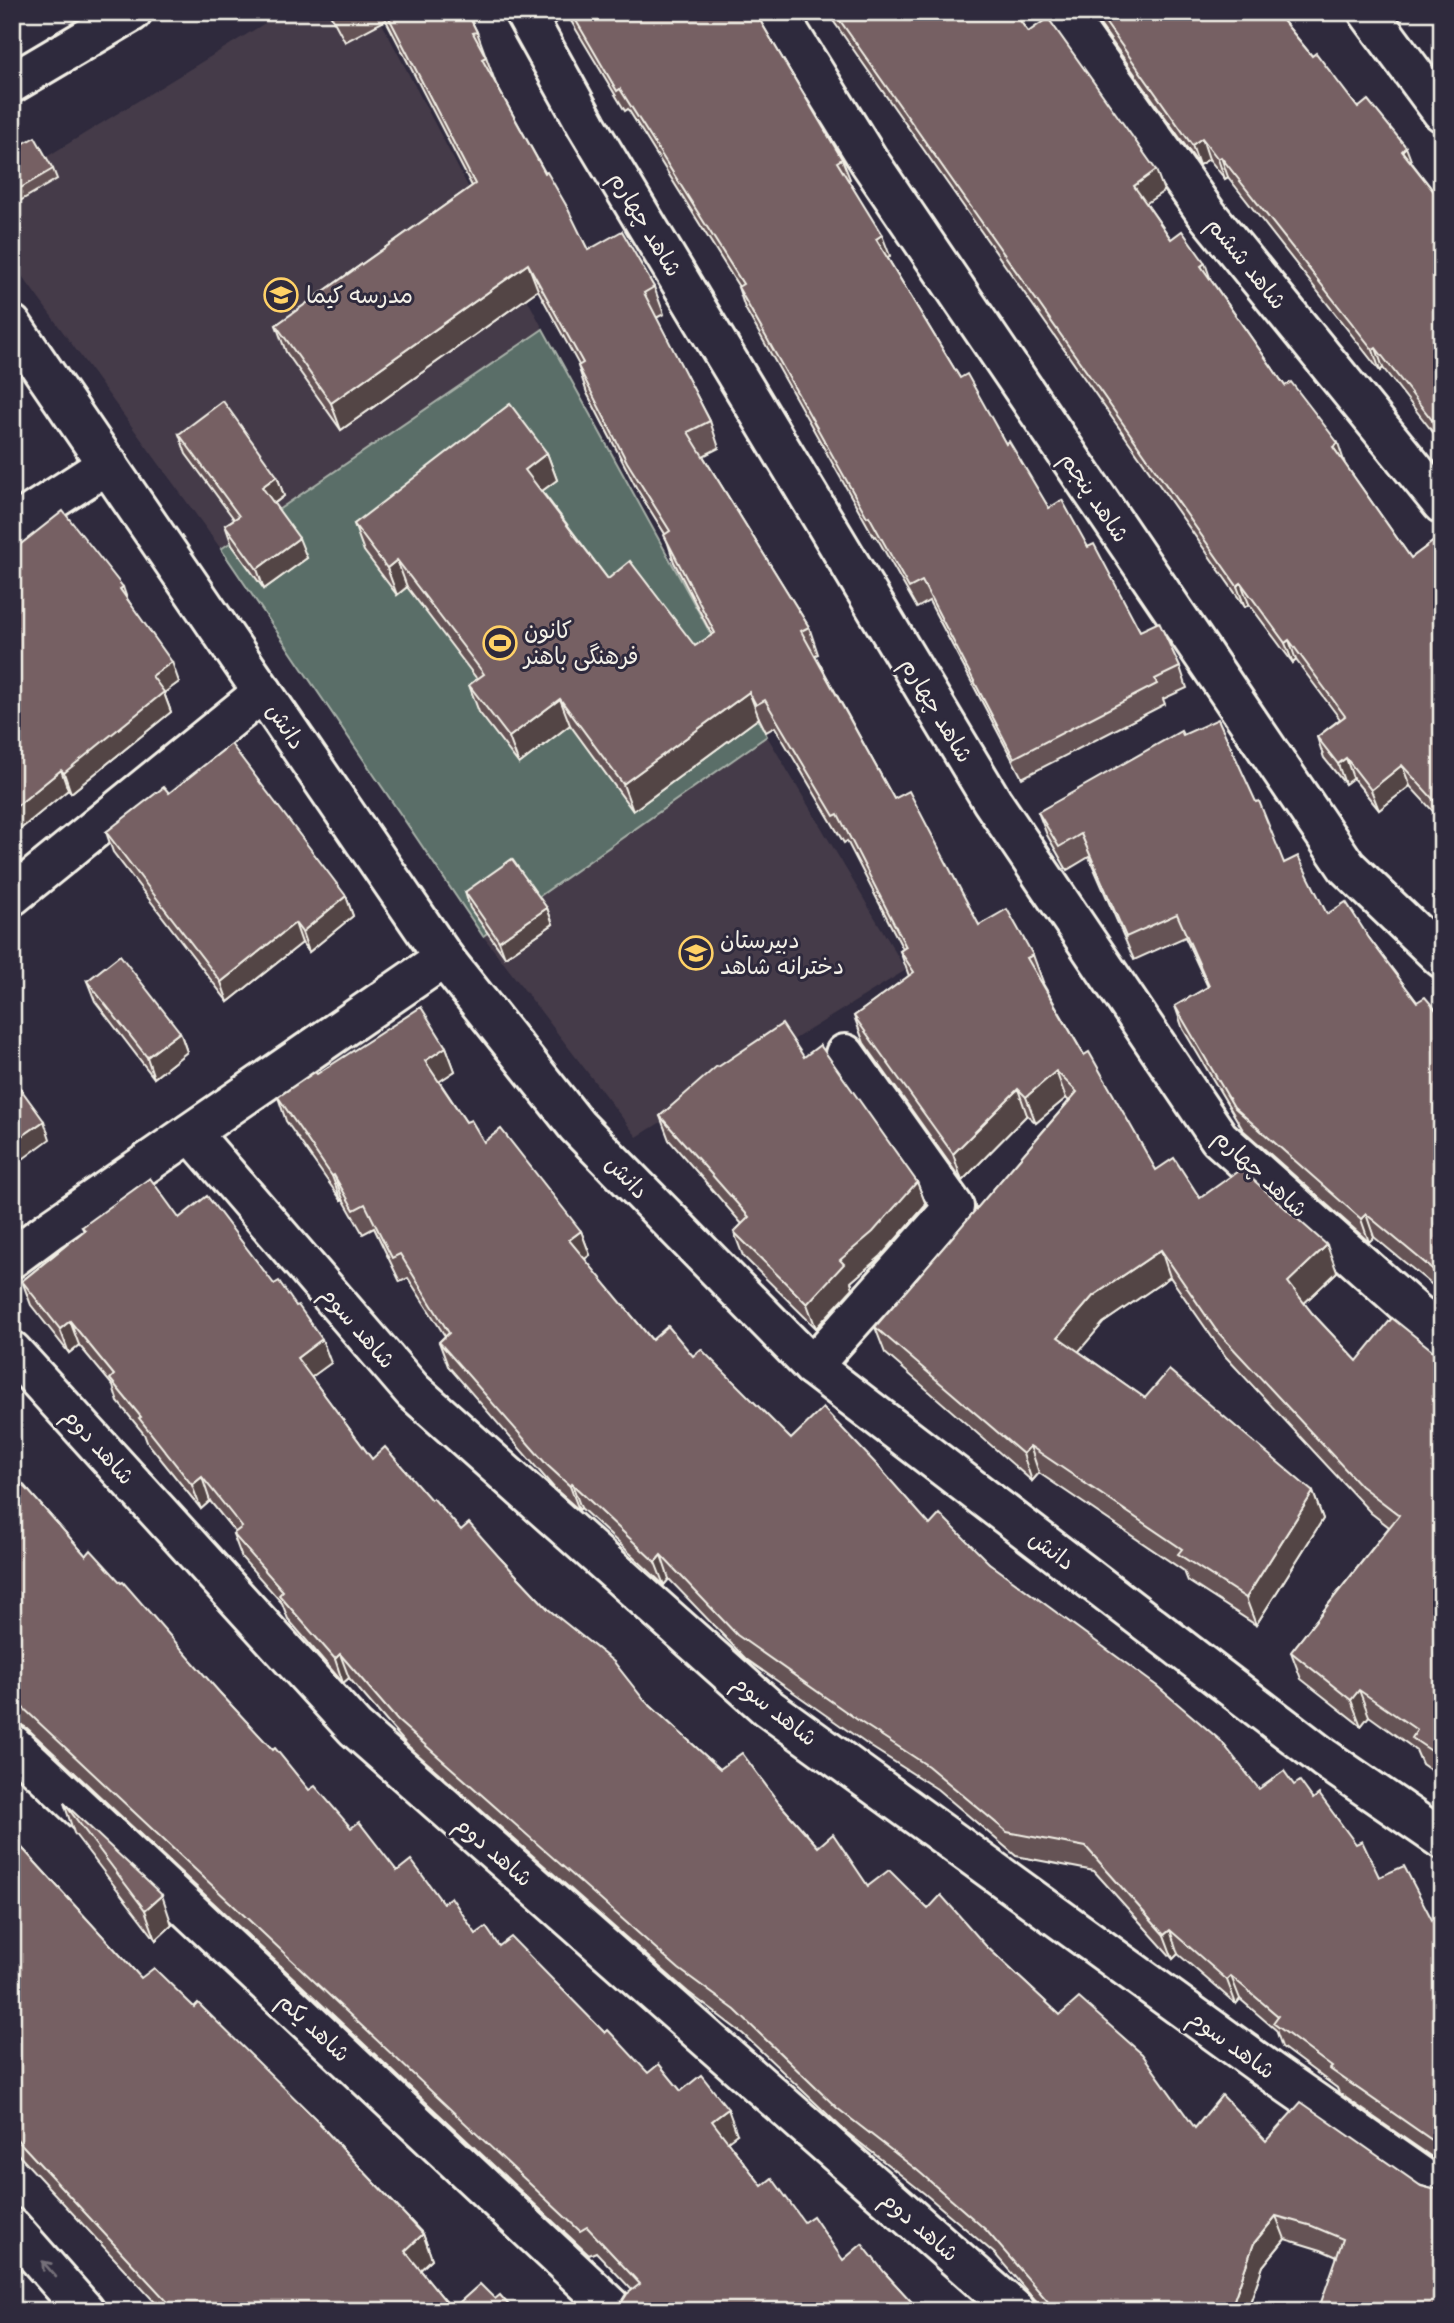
<svg xmlns="http://www.w3.org/2000/svg" width="1454" height="2323" viewBox="0 0 1454 2323" font-family="Mynerve,'Playpen Sans Arabic',sans-serif">
<rect width="100%" height="100%" fill="#2f2a3d"/>
<filter id="ink" filterUnits="userSpaceOnUse"><feTurbulence type="fractalNoise" baseFrequency=".0143" numOctaves="2"/><feDisplacementMap in="SourceGraphic" scale="14" xChannelSelector="R" yChannelSelector="G"/><feConvolveMatrix kernelMatrix="1 2 1 2 8 2 1 2 1" color-interpolation-filters="sRGB"/></filter>
<g filter="url(#ink)">
<g fill="#443a48">
<path d="M283,12H376L543,329L301,498L221,549L12,262V178Z"/>
<path d="M767,736L906,970L637,1137L483,936Z"/>
</g>
<path fill="#5a6e68" stroke="#a7b0a8" stroke-width="2" d="M543,329L767,736L483,936L221,549Z"/>
<g fill="none" stroke-linecap="round" stroke-linejoin="round">
<defs>
<g id="minor">
<path d="M524,12L587,126L992,801L1219,1138L1442,1336"/>
<path d="M777,12L869,161L1347,867L1442,958"/>
<path d="M1064,12L1206,213L1442,504"/>
<path d="M1368,12L1442,112"/>
<path d="M12,325L444,958L577,1126L812,1366L1324,1758L1442,1839"/>
<path d="M12,526L108,464"/>
<path d="M12,896L263,692"/>
<path d="M191,1133L413,1391L767,1707L1271,2072L1442,2191"/>
<path d="M12,1258L51,1229L444,958"/>
<path d="M12,1351L355,1728L1016,2311"/>
<path d="M812,1366L954,1207L845,1054"/>
<path d="M12,1744L616,2311"/>
</g>
<path id="tertiary" d="M12,83L132,12"/>
<path id="secondary" d="M12,2228L85,2311"/>
</defs>
<use href="#minor" stroke="#f4f1e8" stroke-width="44"/>
<use href="#tertiary" stroke="#f4f1e8" stroke-width="44"/>
<use href="#secondary" stroke="#f4f1e8" stroke-width="44"/>
<use href="#minor" stroke="#2f2a3d" stroke-width="38"/>
<use href="#tertiary" stroke="#2f2a3d" stroke-width="38"/>
<use href="#secondary" stroke="#2f2a3d" stroke-width="38"/>
</g>
<g fill="#655355" stroke="#f4f1e8" stroke-width="2">
<path d="M329,12H467L477,32L496,84L588,250L654,287L664,314L656,318L710,421L719,448L703,456L809,627L818,654L815,655L894,799L979,925L1033,955L1043,982H1042L1084,1055L1156,1170L1200,1198L1337,1272L1304,1303L1312,1313L1357,1361L1442,1358V1778L1422,1764L1416,1750L1369,1716L1361,1726L1301,1679L1291,1652L1389,1527L1371,1513L1226,1357L1170,1277L1103,1323L1078,1351L1145,1398L1313,1492L1323,1519L1256,1625L1188,1581L1184,1571L1039,1473L1032,1481L885,1353L875,1327L1069,1101L1066,1098L1036,1123L1027,1115L962,1181L864,1043L854,1016L909,976L900,951L903,949L847,841L844,843L775,727L766,732L759,718L633,811L570,725L519,764L479,712L469,685L477,679L407,587L397,595L364,551L354,524L547,453L557,480L542,491L608,579L695,646L712,635L674,562L665,534L637,489L587,393L578,366L579,365L538,290L341,430L286,352L276,325L472,186L386,20L345,42Z"/>
<path d="M549,12H755L842,159L850,179L848,180L890,256L887,257L960,378L1049,508L1088,547L1140,631L1180,667L1187,688L1163,699L1165,704L1022,778L929,601L917,608L876,536L874,537L745,308L738,287H739L628,109L625,111L568,16L555,23Z"/>
<path d="M827,12H1014L1028,32L1164,191L1146,203L1171,239L1211,280L1285,386L1345,464L1411,558L1442,535V821L1410,786L1379,810L1353,778L1345,784L1324,758L1317,737L1340,719L1296,660L1293,663L1249,604L1245,607Z"/>
<path d="M1091,12H1276L1312,56L1358,108L1412,163L1442,202V438L1439,440L1383,368L1380,371L1228,177L1225,179L1209,159L1199,165Z"/>
<path d="M1435,12H1442V18Z"/>
<path d="M12,150L53,169L57,179L13,205Z"/>
<path d="M179,434L277,476L284,496L274,504L307,558L264,589L232,545L225,525L234,519L186,454Z"/>
<path d="M128,600L179,682L164,693L171,712L71,793L68,790L12,836Z"/>
<path d="M1183,735L1284,863L1327,914L1369,938L1417,1002L1442,1017V1293L1374,1237L1369,1242L1243,1130L1183,1029L1175,1006L1208,987L1185,937L1134,960L1089,857L1067,870L1047,835L1038,812Z"/>
<path d="M169,793L346,896L353,916L309,952L302,943L228,1002L113,852L106,832Z"/>
<path d="M465,892L547,908L553,924L505,957L470,908Z"/>
<path d="M87,981L180,1032L187,1052L154,1078L95,1001Z"/>
<path d="M446,1047L455,1071L439,1081L466,1122L484,1142L581,1231L590,1255L584,1259L652,1340L693,1356L791,1439L930,1525L989,1563L1259,1789L1294,1785L1313,1799L1379,1877L1442,1939V2164L1339,2093L1337,2088L1282,2047L1276,2030L1240,1999L1236,2004L1178,1954L1173,1959L1094,1871L1016,1856L937,1789L871,1747L746,1659L669,1579L664,1585L581,1508L579,1510L555,1489L448,1366L439,1342L445,1336L408,1278L400,1282L374,1228L363,1234L343,1199L341,1200L286,1121L278,1097L317,1074Z"/>
<path d="M804,1057L917,1182L926,1205L881,1256L851,1282L853,1288L816,1328L743,1256L734,1232L742,1224L669,1140L660,1116L718,1067Z"/>
<path d="M179,1218L331,1363L311,1377L372,1459L431,1500L461,1530L500,1558L548,1609L644,1700L720,1769L779,1803L818,1847L868,1886L928,1909L986,1946L1060,2015L1195,2128L1266,2141L1432,2189L1337,2257L1321,2250L1285,2239L1263,2266L1247,2311H1044L995,2254L925,2194L845,2131L743,2034L688,1992L407,1745L349,1678L343,1683L288,1619L282,1603L242,1558L233,1534L235,1532L210,1501L201,1509L147,1442L144,1434L118,1402L113,1386L79,1345L69,1353L31,1305L22,1281L84,1231L82,1227Z"/>
<path d="M12,1472L86,1556L220,1693L309,1790L397,1871L443,1903L476,1934L499,1946L605,2033L648,2073L681,2091L737,2134L727,2141L762,2186L804,2222L843,2260L885,2273L920,2311H610L609,2307L622,2302L632,2290L596,2252L589,2255L27,1728L18,1723H12Z"/>
<path d="M64,1803L172,1925L156,1940L74,1833Z"/>
<path d="M12,1837L141,1978L194,2007L321,2124L323,2128L423,2234L432,2259L420,2270L452,2309L495,2299L514,2311H163L14,2150L12,2152Z"/>
</g>
<g fill="#534445" stroke="#f4f1e8" stroke-width="2">
<path d="M1202,138L1209,159L1199,165L1192,145Z"/>
<path d="M1406,147L1414,168L1402,151Z"/>
<path d="M1221,157L1228,177L1225,179L1218,159Z"/>
<path d="M1156,170L1164,191L1141,207L1134,186Z"/>
<path d="M882,235L890,256L883,259L876,239Z"/>
<path d="M1205,263L1212,283L1201,266Z"/>
<path d="M528,264L538,290L341,430L331,403Z"/>
<path d="M1376,348L1383,368L1380,371L1373,350Z"/>
<path d="M1435,417L1442,435V438L1439,440L1432,420Z"/>
<path d="M1338,443L1345,464L1333,447Z"/>
<path d="M12,449L17,462L12,465Z"/>
<path d="M547,453L557,480L535,496L525,470Z"/>
<path d="M277,476L284,496L269,507L262,487Z"/>
<path d="M299,538L307,558L264,589L257,569Z"/>
<path d="M397,560L407,587L397,595L387,568Z"/>
<path d="M1241,583L1249,604L1245,607L1237,586Z"/>
<path d="M123,587L130,607L120,589Z"/>
<path d="M1289,640L1296,660L1293,663L1285,643Z"/>
<path d="M172,662L179,682L164,693L171,712L71,793L64,773L152,676Z"/>
<path d="M749,692L759,718L633,811L623,784Z"/>
<path d="M560,699L570,725L519,764L509,737Z"/>
<path d="M1346,758L1353,778L1345,784L1338,764Z"/>
<path d="M1402,765L1410,786L1379,810L1371,790Z"/>
<path d="M61,770L68,790L12,836V810Z"/>
<path d="M346,896L353,916L309,952L302,932Z"/>
<path d="M547,908L553,924L505,957L499,941Z"/>
<path d="M295,923L302,943L228,1002L221,982Z"/>
<path d="M180,1032L187,1052L154,1078L147,1057Z"/>
<path d="M446,1047L455,1071L434,1085L425,1061Z"/>
<path d="M1056,1071L1066,1098L1036,1123L1026,1097Z"/>
<path d="M1018,1089L1027,1115L962,1181L953,1154Z"/>
<path d="M44,1121L50,1139L12,1167L14,1171L12,1172V1143Z"/>
<path d="M334,1175L343,1199L341,1200L332,1176Z"/>
<path d="M917,1182L926,1205L881,1256L851,1282L853,1288L816,1328L807,1304L840,1260Z"/>
<path d="M1366,1214L1374,1237L1369,1242L1361,1219Z"/>
<path d="M581,1231L590,1255L578,1264L569,1240Z"/>
<path d="M1327,1245L1337,1272L1298,1309L1288,1282Z"/>
<path d="M1161,1250L1170,1277L1103,1323L1068,1364L1058,1337L1093,1296Z"/>
<path d="M70,1321L79,1345L69,1353L60,1329Z"/>
<path d="M322,1339L331,1363L305,1382L297,1358Z"/>
<path d="M1030,1446L1039,1473L1032,1481L1023,1454Z"/>
<path d="M202,1477L210,1501L201,1509L192,1485Z"/>
<path d="M572,1484L581,1508L579,1510L570,1486Z"/>
<path d="M1313,1492L1323,1519L1256,1625L1246,1598Z"/>
<path d="M661,1555L669,1579L664,1585L655,1562Z"/>
<path d="M340,1654L349,1678L343,1683L335,1659Z"/>
<path d="M1359,1690L1369,1716L1361,1726L1351,1700Z"/>
<path d="M162,1895L172,1925L156,1940L145,1910Z"/>
<path d="M1170,1930L1178,1954L1173,1959L1164,1935Z"/>
<path d="M1231,1976L1240,1999L1236,2004L1227,1980Z"/>
<path d="M728,2109L737,2134L721,2146L712,2121Z"/>
<path d="M1276,2216L1285,2239L1263,2266L1247,2311H1230L1254,2243Z"/>
<path d="M423,2234L432,2259L414,2276L405,2251Z"/>
</g>
<g fill="#766163" stroke="#f4f1e8" stroke-width="2">
<path d="M386,12H467L477,32L473,33L486,57L482,59L545,173L547,172L566,205L588,250L622,231L654,287L644,293L710,421L688,432L809,627L801,631L894,799L909,791L979,925L1007,909L1033,955L1027,958L1084,1055L1089,1052L1156,1170L1174,1158L1200,1198L1241,1169L1327,1245L1288,1282L1312,1313L1357,1361L1392,1318L1442,1358V1758L1412,1738L1417,1730L1359,1690L1351,1700L1291,1652L1399,1515L1361,1486L1216,1330L1161,1250L1093,1296L1058,1337L1145,1398L1169,1370L1313,1492L1246,1598L1178,1554L1182,1549L1030,1446L1023,1454L875,1327L1077,1092L1056,1071L1026,1097L1018,1089L953,1154L854,1016L914,972L900,951L906,947L838,814L834,816L765,700L756,705L749,692L623,784L560,699L509,737L469,685L484,674L397,560L387,568L354,524L510,404L547,453L525,470L608,579L630,561L695,646L715,633L664,535L670,531L627,462L578,366L583,363L528,264L331,403L276,325L475,184Z"/>
<path d="M571,12H755L842,159L837,162L882,235L876,239L960,378L967,374L1006,444L1009,441L1049,508L1062,500L1088,547L1094,544L1140,631L1159,622L1180,667L1155,679L1157,684L1014,758L922,581L909,588L869,516L867,517L738,287L743,284L620,89L617,91Z"/>
<path d="M834,12H1014L1028,32L1048,18L1156,170L1134,186L1171,239L1182,231L1205,263L1201,266L1285,386L1291,382L1338,443L1333,447L1411,558L1442,535V809L1402,765L1371,790L1346,758L1338,764L1317,737L1345,716L1289,640L1285,643L1241,583L1237,586Z"/>
<path d="M1098,12H1276L1312,56L1316,53L1358,108L1368,100L1406,147L1402,151L1442,202V426L1435,417L1432,420L1376,348L1373,350L1221,157L1218,159L1202,138L1192,145Z"/>
<path d="M35,137L53,169L12,193V150Z"/>
<path d="M223,401L277,476L262,487L299,538L257,569L225,525L239,516L179,434Z"/>
<path d="M63,511L123,587L120,589L172,662L152,676L164,692L64,773L61,770L12,810V551Z"/>
<path d="M1218,719L1256,802L1259,801L1284,863L1298,856L1327,914L1346,902L1369,938L1417,1002L1425,997L1442,1017V1277L1366,1214L1361,1219L1234,1107L1175,1006L1209,986L1177,914L1126,937L1081,834L1059,847L1038,812L1181,731L1183,735Z"/>
<path d="M231,744L346,896L302,932L295,923L221,982L106,832L164,787L169,793Z"/>
<path d="M512,859L547,908L499,941L465,892Z"/>
<path d="M120,955L180,1032L147,1057L87,981Z"/>
<path d="M421,1007L446,1047L425,1061L466,1122L471,1120L484,1142L501,1129L581,1231L569,1240L652,1340L668,1326L693,1356L701,1349L791,1439L823,1408L878,1466L930,1525L940,1514L989,1563L1157,1686L1221,1741L1259,1789L1284,1771L1294,1785L1300,1781L1313,1799L1319,1794L1356,1844L1362,1841L1379,1877L1404,1866L1442,1939V2147L1330,2069L1332,2067L1273,2023L1278,2016L1231,1976L1227,1980L1170,1930L1164,1935L1086,1847L1007,1832L928,1766L862,1723L737,1635L661,1555L655,1562L572,1484L570,1486L547,1465L439,1342L449,1333L400,1254L392,1258L365,1204L354,1210L334,1175L332,1176L278,1097L315,1072L317,1074Z"/>
<path d="M782,1024L804,1057L820,1045L917,1182L873,1232L840,1260L844,1264L807,1304L734,1232L749,1217L660,1116L717,1066L718,1067Z"/>
<path d="M12,1077L44,1121L12,1143Z"/>
<path d="M150,1178L179,1218L207,1196L274,1284L279,1281L296,1306L298,1305L322,1339L297,1358L372,1459L385,1447L431,1500L433,1498L461,1530L469,1523L500,1558L548,1609L614,1662L644,1700L720,1769L742,1753L779,1803L818,1847L833,1834L868,1886L889,1870L928,1909L941,1895L986,1946L1060,2015L1079,1998L1142,2054L1195,2128L1222,2095L1266,2141L1301,2102L1421,2186L1432,2189L1442,2187V2311H1318L1343,2239L1312,2226L1276,2216L1254,2243L1230,2311H1056L986,2230L917,2170L837,2108L735,2010L679,1969L398,1721L340,1654L335,1659L279,1595L283,1591L233,1534L242,1527L202,1477L192,1485L139,1418L141,1417L110,1379L114,1375L70,1321L60,1329L22,1281L85,1230L82,1227Z"/>
<path d="M12,1472L86,1556L91,1550L121,1583L123,1582L220,1693L273,1750L275,1748L309,1790L315,1786L351,1828L359,1822L397,1871L411,1860L443,1903L451,1897L476,1934L486,1927L499,1946L511,1937L605,2033L608,2030L648,2073L659,2064L681,2091L701,2075L728,2109L712,2121L762,2186L772,2178L804,2222L813,2216L843,2260L862,2244L885,2273L920,2311H616L609,2307L622,2302L627,2294L640,2284L587,2227L580,2231L18,1703L12,1700Z"/>
<path d="M64,1803L162,1895L145,1910Z"/>
<path d="M12,1837L141,1978L154,1968L194,2007L198,2003L321,2124L320,2125L423,2234L405,2251L452,2309L480,2284L495,2299L500,2295L514,2311H176L12,2134Z"/>
</g>
<defs><path id="oneway-shaft" d="M-6 0H5M1.5-3L5.5 0L1.5 3" fill="none" stroke-width="1.6" stroke-linecap="round" stroke-linejoin="round" transform="scale(1.75)"/></defs>
<use stroke="#747079" href="#oneway-shaft" transform="translate(49 2269) rotate(-131)"/>
</g>
<defs>
<symbol id="school-ring" viewBox="-11 -11 22 22"><circle r="9.5" fill="#2f2a3d" stroke="#ffd166" stroke-width="1.5"/><path d="M0-5L7-2L0 1L-7-2ZM-4 1L0 2.5L4 1V4Q0 6-4 4Z" fill="#ffd166"/></symbol>
<symbol id="stadium-ring" viewBox="-11 -11 22 22"><circle r="9.5" fill="#2f2a3d" stroke="#ffd166" stroke-width="1.5"/><path d="M0-5a6.5 5 0 1 0 0 10a6.5 5 0 1 0 0-10ZM-3.5-1.8h7v3.6h-7Z" fill="#ffd166"/></symbol>
</defs>
<g fill-rule="evenodd">
<use href="#school-ring" x="262" y="276" width="38" height="38"/>
<use href="#stadium-ring" x="481" y="624" width="38" height="38"/>
<use href="#school-ring" x="677" y="934" width="38" height="38"/>
</g>
<g text-anchor="middle" stroke-width="6" stroke-linejoin="round" paint-order="stroke">
<g font-size="23" fill="#f4f1e8" stroke="#2f2a3d">
<text transform="translate(646 224) rotate(59)" y="8">شاهد چهارم</text>
<text transform="translate(1247 263) rotate(51)" y="8">شاهد ششم</text>
<text transform="translate(1095 497) rotate(56)" y="8">شاهد پنجم</text>
<text transform="translate(937 710) rotate(59)" y="8">شاهد چهارم</text>
<text transform="translate(286 726) rotate(56)" y="8">دانش</text>
<text transform="translate(1261 1173) rotate(43)" y="8">شاهد چهارم</text>
<text transform="translate(627 1177) rotate(46)" y="8">دانش</text>
<text transform="translate(358 1327) rotate(49)" y="8">شاهد سوم</text>
<text transform="translate(99 1446) rotate(48)" y="8">شاهد دوم</text>
<text transform="translate(1052 1550) rotate(37)" y="8">دانش</text>
<text transform="translate(775 1710) rotate(38)" y="8">شاهد سوم</text>
<text transform="translate(494 1851) rotate(41)" y="8">شاهد دوم</text>
<text transform="translate(314 2027) rotate(43)" y="8">شاهد یکم</text>
<text transform="translate(1232 2044) rotate(36)" y="8">شاهد سوم</text>
<text transform="translate(920 2226) rotate(41)" y="8">شاهد دوم</text>
</g>
<g font-size="23" fill="#f4f1e8" stroke="#2f2a3d" text-anchor="start">
<text x="306" y="303">مدرسه کیما</text>
<text x="524" y="638">کانون<tspan x="524" dy="26">فرهنگی باهنر</tspan></text>
<text x="720" y="948">دبیرستان<tspan x="720" dy="26">دخترانه شاهد</tspan></text>
</g>
</g>
<rect width="1454" height="2323" fill="none" stroke="#2f2a3d" stroke-width="42"/>
<rect x="21" y="21" width="1412" height="2281" fill="none" stroke="#f4f1e8" stroke-width="2.5" filter="url(#ink)"/>
</svg>
